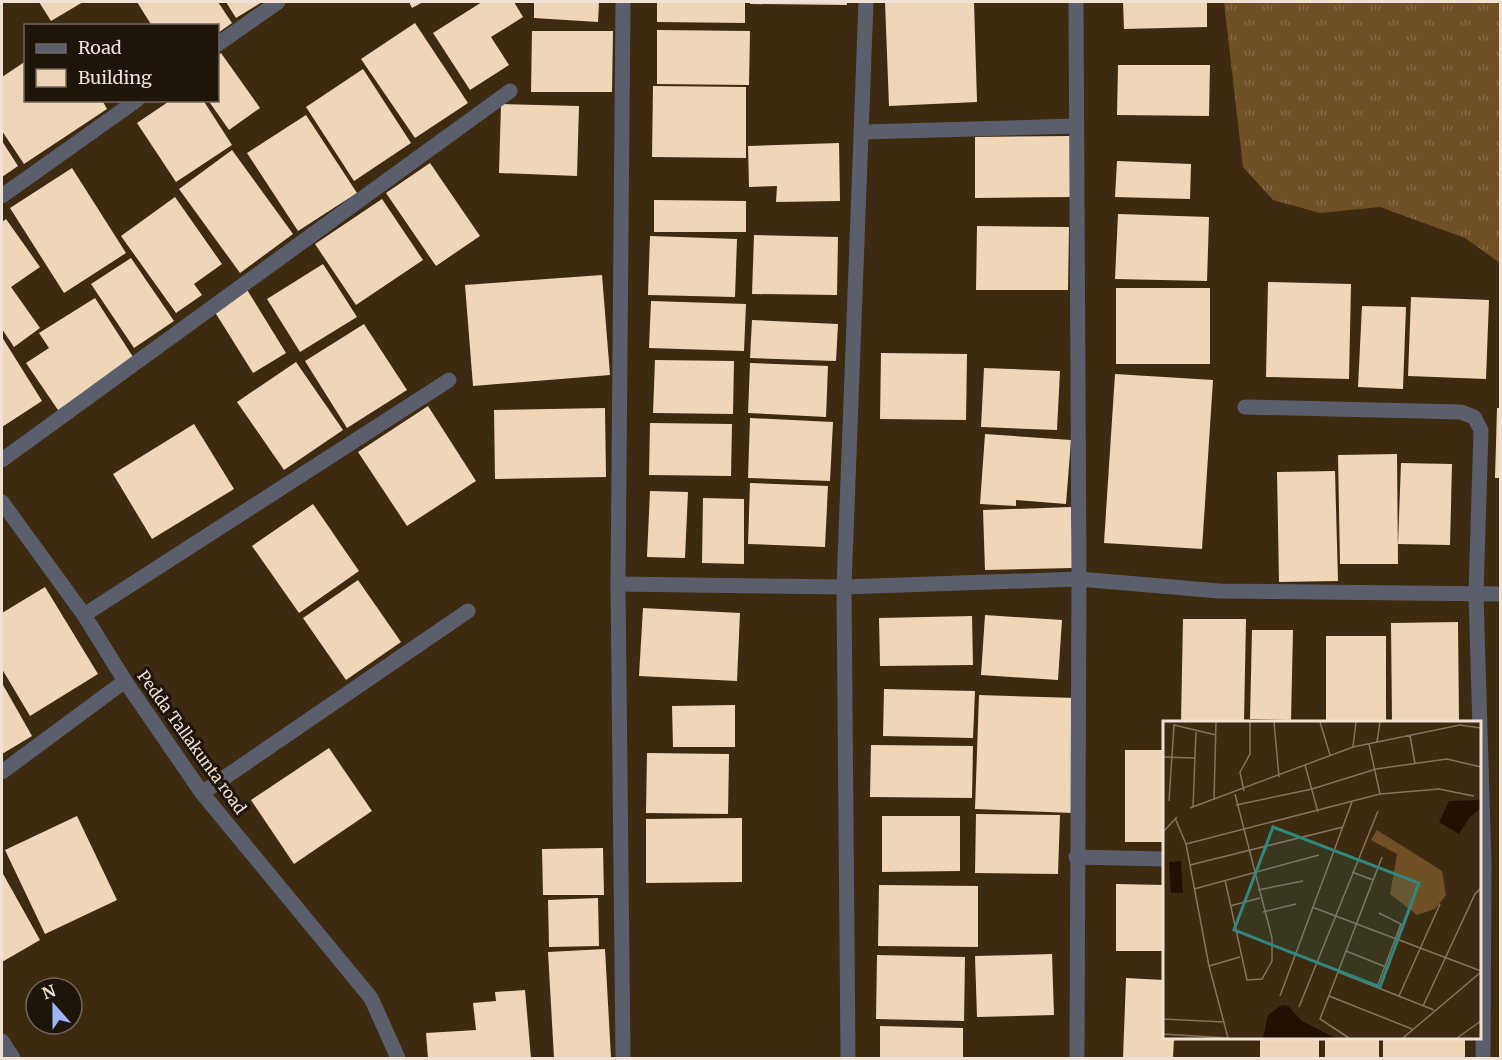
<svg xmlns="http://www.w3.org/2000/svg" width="1502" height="1060" viewBox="0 0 1502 1060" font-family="Merriweather,serif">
<defs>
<pattern id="grass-tufts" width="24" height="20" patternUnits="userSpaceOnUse" patternTransform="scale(1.5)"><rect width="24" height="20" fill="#705126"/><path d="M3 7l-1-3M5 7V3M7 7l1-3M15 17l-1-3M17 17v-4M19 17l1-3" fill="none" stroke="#856a45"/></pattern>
</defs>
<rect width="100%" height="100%" fill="#3c2a11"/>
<path fill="url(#grass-tufts)" d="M1224,2H1500V263L1465,238L1380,207L1320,213L1273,200L1243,167Z"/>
<g fill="#eed6b9">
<path d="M39,2H83L51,21Z"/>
<path d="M137,2H218L232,23L218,33V26H152Z"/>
<path d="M226,2H262L236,18Z"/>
<path d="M409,2H423L412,8Z"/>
<path d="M482,2H514L523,17L491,37L509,65L470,90L433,33Z"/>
<path d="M534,2H599L598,22L534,18Z"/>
<path d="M657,2H745V23L657,22Z"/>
<path d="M750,2H847V5L750,4Z"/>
<path d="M885,2H974L977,102L889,106Z"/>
<path d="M1123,2H1207V27L1124,29Z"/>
<path d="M415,23L468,103L415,138L361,59Z"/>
<path d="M657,30L750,31L749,85L657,84Z"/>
<path d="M532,31H613L612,92H531Z"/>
<path d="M221,53L260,108L229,130L208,100H218V55Z"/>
<path d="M26,61V100H102L107,109L24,164L2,131V77Z"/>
<path d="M1118,65H1210L1209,116L1117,115Z"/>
<path d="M363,69L411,143L354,181L306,107Z"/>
<path d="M653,86L746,87V158L652,157Z"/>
<path d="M171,100H203L232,145L176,182L137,123Z"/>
<path d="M501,104L579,106L577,176L499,173Z"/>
<path d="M306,115L357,193L298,231L247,153Z"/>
<path d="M1070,136L1071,197L975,198V137Z"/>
<path d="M2,141L18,166L2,177Z"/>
<path d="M839,143L840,201L776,202L777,186L749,187L748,146Z"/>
<path d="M232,150L293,234L240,273L179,189Z"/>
<path d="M1117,161L1191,164L1190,199L1115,197Z"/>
<path d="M430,163L480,236L436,266L386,193Z"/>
<path d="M72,168L126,253L64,293L10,208Z"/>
<path d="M175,197L222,264L194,284L202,295L176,313L121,236Z"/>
<path d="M382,199L423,260L356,305L315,244Z"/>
<path d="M654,200L746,201V232H654Z"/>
<path d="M1118,214L1209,217L1207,281L1115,279Z"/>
<path d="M6,219L40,267L11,287L40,328L14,347L2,329V222Z"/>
<path d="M977,226L1069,227L1068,290H976Z"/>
<path d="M754,235L838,237L837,295L752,294Z"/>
<path d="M650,236L737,239L735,297L648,295Z"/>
<path d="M131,258L174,321L134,348L91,284Z"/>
<path d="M323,264L357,317L300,352L267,299Z"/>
<path d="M602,275L610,375L473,386L465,285Z"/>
<path d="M1268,282L1351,284L1349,379L1266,377Z"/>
<path d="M246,288L286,353L253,373L213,309Z"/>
<rect x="1116" y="288" width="94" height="76"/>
<path d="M1411,297L1489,300L1486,379L1408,376Z"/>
<path d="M95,298L135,360L58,410L26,363L49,348L39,333Z"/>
<path d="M651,301L746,304L744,351L649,348Z"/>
<path d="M1362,306L1406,307L1403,389L1358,387Z"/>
<path d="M752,320L838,324L836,361L750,358Z"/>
<path d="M364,324L407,390L347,428L305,361Z"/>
<path d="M2,337L42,401L2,427Z"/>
<path d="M881,353L967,354L966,420L880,419Z"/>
<path d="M655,360L734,361L733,414L653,413Z"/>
<path d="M296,362L343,430L284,470L237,402Z"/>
<path d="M750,363L828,366L826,417L748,413Z"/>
<path d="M984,368L1060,371L1057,430L981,427Z"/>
<path d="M1115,374L1213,380L1202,549L1104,543Z"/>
<path d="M428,406L476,481L407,526L358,452Z"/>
<path d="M605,408L606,477L495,479L494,410Z"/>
<path d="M1497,408H1500V478H1495Z"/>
<path d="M750,418L833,422L830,481L748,478Z"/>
<path d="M650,423L732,424L731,476L649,475Z"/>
<path d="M194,424L234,489L152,539L113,474Z"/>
<path d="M985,434L1071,440L1066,504L1016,500V506L980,504Z"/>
<path d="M1397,454L1398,564H1340L1338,455Z"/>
<path d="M1401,463L1452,464L1450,545L1398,544Z"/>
<path d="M1335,471L1338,581L1279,582L1277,472Z"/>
<path d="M750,483L828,486L825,547L748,544Z"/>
<path d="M650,491L688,492L685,558L647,557Z"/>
<path d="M703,498L744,499V564L702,563Z"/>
<path d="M313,504L359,571L299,613L252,546Z"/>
<path d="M1071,507L1073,568L985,570L983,510Z"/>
<path d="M358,580L401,642L346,680L303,618Z"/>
<path d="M45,587L98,674L30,716L2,669V613Z"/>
<path d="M643,608L740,613L737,681L639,676Z"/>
<path d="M985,615L1062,620L1058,680L981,675Z"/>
<path d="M972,616L973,665L880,666L879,618Z"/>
<path d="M1183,619H1246L1244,722L1181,721Z"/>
<path d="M1458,622L1459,722H1392L1391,623Z"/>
<path d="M1252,630H1293L1291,720L1250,719Z"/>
<rect x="1326" y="636" width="60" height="86"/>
<path d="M2,683L32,736L2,754Z"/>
<path d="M884,689L975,691L973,738L883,736Z"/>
<path d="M979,695L1077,698L1073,813L975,809Z"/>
<path d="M735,705V747H673L672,706Z"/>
<path d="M871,745L973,746L972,798L870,797Z"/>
<path d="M329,748L372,811L294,864L251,800Z"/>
<rect x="1125" y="750" width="39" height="92"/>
<path d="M647,753L729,754L728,814L646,813Z"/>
<path d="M976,814L1060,815L1058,874L975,873Z"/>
<path d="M77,816L117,900L45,934L5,850Z"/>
<path d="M882,816H960V871L882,872Z"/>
<path d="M742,818V882L646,883V819Z"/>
<path d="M603,848L604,895H543L542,849Z"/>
<path d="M2,872L40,940L2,962Z"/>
<path d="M1116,884L1164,885V951H1116Z"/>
<path d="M879,885L978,886V947L878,946Z"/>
<path d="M598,898L599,946L549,947L548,900Z"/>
<path d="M605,949L611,1058H554L548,952Z"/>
<path d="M1052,954L1054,1015L977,1017L975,956Z"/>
<path d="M877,955L965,957L964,1021L876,1019Z"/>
<path d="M1126,978L1164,980V1038H1174L1173,1058H1123Z"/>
<path d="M525,990L531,1058H428L426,1033L476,1030L473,1003L496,1001L495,992Z"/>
<path d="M880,1026L963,1028V1058H880Z"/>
<rect x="1260" y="1038" width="59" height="20"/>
<rect x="1325" y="1038" width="54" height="20"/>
<rect x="1383" y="1038" width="82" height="20"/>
</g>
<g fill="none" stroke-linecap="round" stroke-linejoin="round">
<g stroke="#5b5f6c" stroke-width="15">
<path d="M1076,2L1079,579L1077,1058"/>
<path d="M218,44L278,2"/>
<path d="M863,132L1076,126"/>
<path d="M2,196L137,100"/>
<path d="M1245,407L1461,412L1474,417L1481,430L1476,594L1484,864L1483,1058"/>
<path d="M2,460L510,91"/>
<path d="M2,502L84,615L125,681L202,793L371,998L398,1058"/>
<path d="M618,584L844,587L1079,579L1219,591L1500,594"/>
<path d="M84,615L449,380"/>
<path d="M2,772L125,681"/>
<path d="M202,793L468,611"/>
<path d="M1076,857L1164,859"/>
<path d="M2,1041L13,1058"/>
<path d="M623,1058L618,584L623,2"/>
<path d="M848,1058L844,587L866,2"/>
</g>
</g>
<g text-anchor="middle" stroke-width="6" stroke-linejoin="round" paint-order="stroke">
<g font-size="16" fill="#efe2d4" stroke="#1d140a">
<text transform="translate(192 742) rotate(54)" y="6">Pedda Tallakunta road</text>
</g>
</g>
<g transform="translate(1163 721)">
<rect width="318" height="318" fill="#3c2a11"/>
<path d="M214,109L279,150L283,174L272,188L254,194L227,173L234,133L208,119Z" fill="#705126"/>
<path d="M318,79V87L307,96L296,113L276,101L286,80ZM18,140L20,172H8L6,141ZM119,284L125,285L139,300L172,317H100L105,294Z" fill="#210"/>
<path fill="none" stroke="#84745f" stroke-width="1.5" d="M111,1L116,56M157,1L167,34M247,14L252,43M214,21L217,1M206,23L217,73M190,26L193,1M0,36L31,37M142,44L155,91M81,70L77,51L87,33V1M51,79L53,1M6,80L11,4L53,14M73,84L149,68L213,48L284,38L318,46M30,86L33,11M27,87L190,26L297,4L318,7M12,97L23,123L46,245L65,317M0,111L14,96M23,123L217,73L276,68L311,75M27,144L180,106M189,151L210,159M62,159L84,259L99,258L109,240V217L72,73M31,168L156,134M95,169L140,160M67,185L97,177M149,186L318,250M100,191L133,183M183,230L223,246M46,245L77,236M175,251L271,289M214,266L238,203L216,192M117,275L189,81M166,275L249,308M236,275L277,183M260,285L312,173L318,167M136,286L215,90M0,298L61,301M0,313L65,317M186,317L157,298L219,136M240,317L318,251M294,317L318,300"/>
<path fill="#31867d" fill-opacity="0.15" stroke="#31867d" stroke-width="3" d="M110,106L256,162L217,266L71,209Z"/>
<rect width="318" height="318" fill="none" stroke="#efe2d4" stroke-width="3"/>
</g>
<rect width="1502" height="1060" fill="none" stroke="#efe2d4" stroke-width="6"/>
<rect x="24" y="24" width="195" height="78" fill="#1d140a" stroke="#71665b" stroke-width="1.5"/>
<rect x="36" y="44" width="30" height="9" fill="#5b5f6c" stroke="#71665b" stroke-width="1.5"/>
<text x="78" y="54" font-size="18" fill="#efe2d4">Road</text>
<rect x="36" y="69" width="30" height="18" fill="#eed6b9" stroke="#71665b" stroke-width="1.5"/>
<text x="78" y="84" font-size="18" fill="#efe2d4">Building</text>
<g transform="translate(54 1006) rotate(339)"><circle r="28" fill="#1d140a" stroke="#71665b" stroke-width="1.5"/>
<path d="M0-4.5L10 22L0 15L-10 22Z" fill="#9eb4fd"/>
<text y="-9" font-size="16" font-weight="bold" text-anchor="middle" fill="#efe2d4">N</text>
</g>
</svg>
